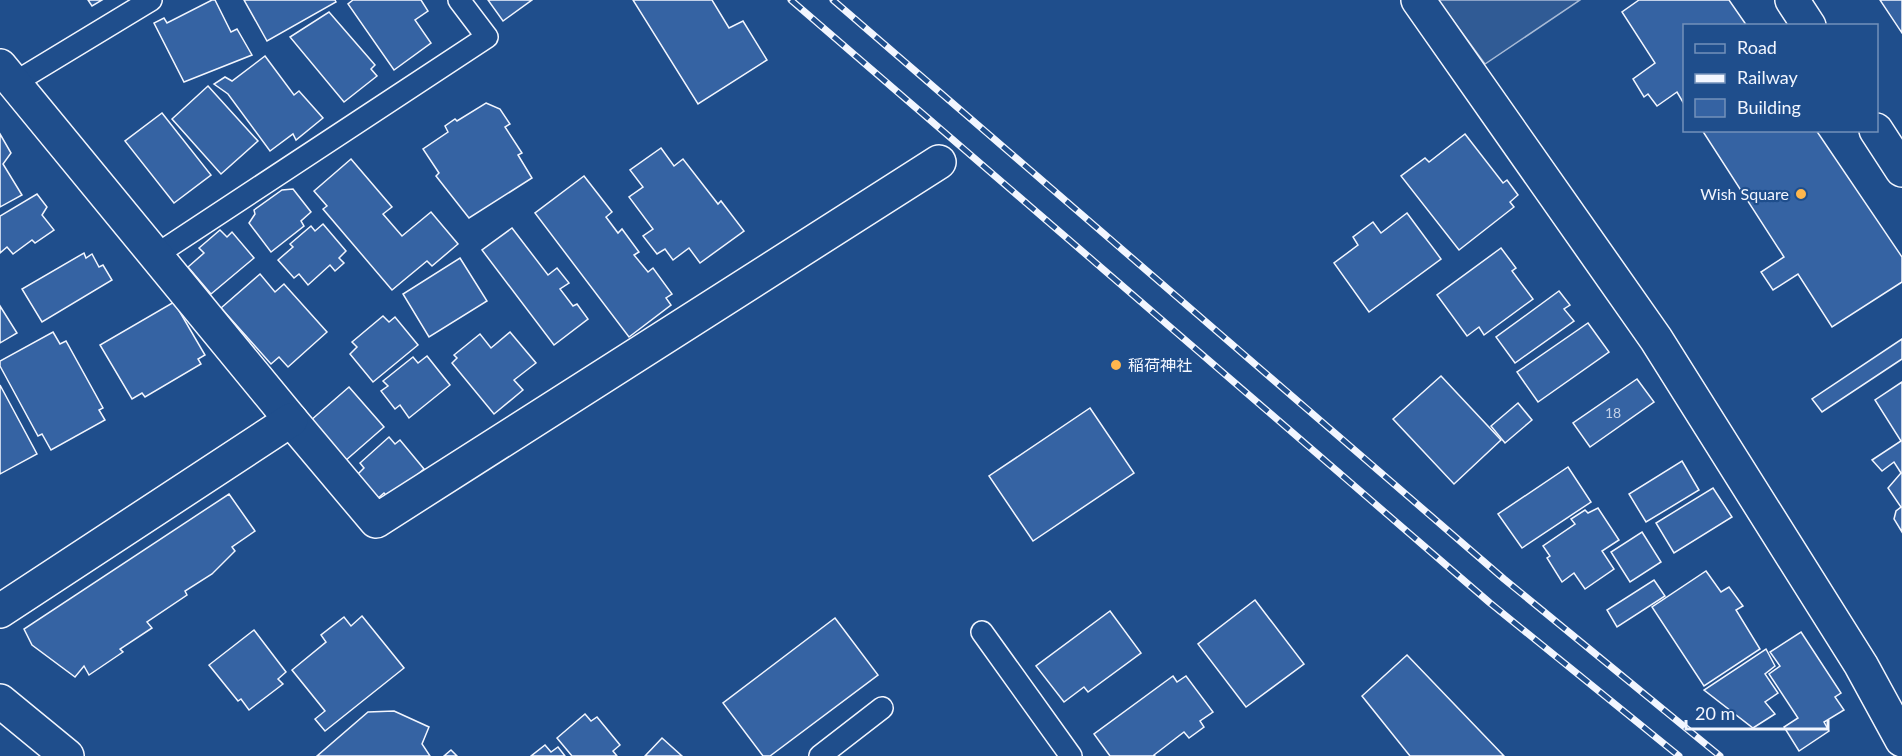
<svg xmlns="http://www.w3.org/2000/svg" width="1902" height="756" viewBox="0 0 1902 756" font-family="Lato,'Noto Sans JP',sans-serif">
<rect width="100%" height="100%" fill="#1f4e8c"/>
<path fill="#305b95" stroke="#a8bbd7" stroke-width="1.5" d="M1438,0H1580L1485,64Z"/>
<g fill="#3563a3" stroke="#f2f6ff" stroke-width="1.5">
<path d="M88,0H102L92,6Z"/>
<path d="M212,0H215L231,32L237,29L252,55L184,82L154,23L164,18L167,23Z"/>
<path d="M244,0H335L336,2L267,41Z"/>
<path d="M353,0H421L428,11L415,20L431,43L394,70L348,4Z"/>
<path d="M488,0H532L503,21Z"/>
<path d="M633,0H712L729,28L743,21L767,60L698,104Z"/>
<path d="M1639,0H1729L1747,26H1684V104L1677,92L1657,106L1648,94L1644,97L1633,79L1655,63L1622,12Z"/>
<path d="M1880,0H1902V33Z"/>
<path d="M329,12L375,65L371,69L377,76L344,102L290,37Z"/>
<path d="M265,56L294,95L299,91L323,118L296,140L293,134L270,151L228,94L214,84L225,77L232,81Z"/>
<path d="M208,86L258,141L221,174L172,119Z"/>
<path d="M486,103L500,109L510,124L505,127L522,153L518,155L532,178L469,218L436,176L439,173L423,149L448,132L445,126L455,119L457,121Z"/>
<path d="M162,113L211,175L174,203L125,141Z"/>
<path d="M1702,130H1816L1902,257V282L1832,327L1798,274L1773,290L1761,272L1784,257Z"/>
<path d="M0,134L11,153L3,164L22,195L0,207Z"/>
<path d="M1465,134L1503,183L1507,180L1518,195L1510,202L1514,207L1459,250L1401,176L1425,158L1429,162Z"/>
<path d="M661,148L674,166L683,159L718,204L721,201L744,231L700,263L689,248L673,260L665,249L657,254L643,236L653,229L629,197L643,187L630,170Z"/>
<path d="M351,159L392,207L383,214L402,236L431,212L458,244L432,266L427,261L392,290L323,209L327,206L314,191Z"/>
<path d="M584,176L612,212L606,217L618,233L622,229L639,252L634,255L648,272L653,268L672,294L666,298L671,305L629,337L535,213Z"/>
<path d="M293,189L311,212L301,221L304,226L271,252L249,223L255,214L254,210L282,190Z"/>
<path d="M37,194L47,207L42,215L54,230L35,243L32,240L13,254L7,247L0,253V216Z"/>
<path d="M1407,213L1441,259L1369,312L1334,263L1358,245L1353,237L1373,222L1381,233Z"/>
<path d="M323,224L346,251L339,258L344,263L335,271L330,265L308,285L299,274L294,278L278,260L293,247L290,244L311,226L315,231Z"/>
<path d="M512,228L548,275L557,268L569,283L560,289L573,306L577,304L588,319L554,345L482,250Z"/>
<path d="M220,230L227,237L232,232L254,258L211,294L188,267L204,253L199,248Z"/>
<path d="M1501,248L1516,268L1512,271L1533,299L1484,335L1479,327L1467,336L1437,295Z"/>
<path d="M84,253L86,258L92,254L99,267L103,265L112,280L42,322L22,289Z"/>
<path d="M460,258L487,301L429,337L403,294Z"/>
<path d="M260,274L275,292L284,284L327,332L288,367L279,357L271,364L221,308Z"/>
<path d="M1559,291L1570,305L1564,309L1574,321L1515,363L1496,337Z"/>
<path d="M174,302L205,355L198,359L201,364L145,397L142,393L132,399L100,345Z"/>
<path d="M0,306L17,333L0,343Z"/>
<path d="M383,316L389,322L395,317L418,345L373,382L350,354L357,347L352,342Z"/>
<path d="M1588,323L1609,352L1538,402L1517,372Z"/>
<path d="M53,332L60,344L66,341L103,408L99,410L105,420L51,450L42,434L38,436L0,366V361Z"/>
<path d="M510,332L536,363L514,380L523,390L494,414L452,363L457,358L454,355L480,334L491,348Z"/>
<path d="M1902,339V359L1822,412L1812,399Z"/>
<path d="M427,356L450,385L409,418L400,405L395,409L381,391L388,386L383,381L413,357L418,363Z"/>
<path d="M1441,376L1501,440L1454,484L1393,419Z"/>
<path d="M1637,379L1654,402L1590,447L1573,423Z"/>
<path d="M1902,382V532L1894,519L1896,511L1901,507L1888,488L1901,473L1894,462L1882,471L1872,460L1901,441L1875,400Z"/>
<path d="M0,385L37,454L0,474Z"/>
<path d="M349,387L384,427L345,461L310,421Z"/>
<path d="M1518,403L1532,420L1505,443L1491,426Z"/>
<path d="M1090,408L1134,473L1033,541L989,476Z"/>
<path d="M389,437L395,444L400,440L424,469L389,499L384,493L377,499L356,476L364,468L360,463Z"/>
<path d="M1682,461L1699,490L1646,522L1629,494Z"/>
<path d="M1568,467L1591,502L1522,548L1498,514Z"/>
<path d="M1713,488L1732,517L1674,553L1656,523Z"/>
<path d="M229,494L255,531L232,547L235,551L212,574L185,591L187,595L147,622L152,628L120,649L123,652L89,675L84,666L75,677L32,645L24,629Z"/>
<path d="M1598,508L1619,540L1602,551L1614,569L1585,589L1574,573L1562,582L1547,558L1550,556L1543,546L1575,524L1571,519L1585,510L1588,513Z"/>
<path d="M1642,532L1661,562L1630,582L1611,552Z"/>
<path d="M1706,571L1721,592L1729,587L1743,606L1736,610L1760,649L1704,686L1652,607Z"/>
<path d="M1654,580L1665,596L1617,627L1607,610Z"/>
<path d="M1255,600L1304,664L1246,707L1198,644Z"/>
<path d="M1110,611L1141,653L1088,692L1084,687L1064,702L1036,666Z"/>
<path d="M362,616L404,668L325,731L315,719L325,711L292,670L326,642L321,635L344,617L351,626Z"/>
<path d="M835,618L878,675L770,756H763L723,703Z"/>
<path d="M254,630L286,672L278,679L283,684L249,710L241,699L238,701L209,665Z"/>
<path d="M1801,632L1841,693L1835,697L1844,710L1824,722L1829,731L1799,751L1784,727L1798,718L1769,674L1780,666L1770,652Z"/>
<path d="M1766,649L1775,666L1765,674L1778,693L1765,702L1775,714L1753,728L1704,690Z"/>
<path d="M1407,655L1504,756H1410L1362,696Z"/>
<path d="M1173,676L1177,682L1186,676L1213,712L1200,721L1204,727L1189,738L1184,732L1154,755L1155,756H1110L1094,734Z"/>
<path d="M394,711L429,727L422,744L430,756H317L368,712Z"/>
<path d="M585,714L591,721L597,717L620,745L613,751L617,756H572L557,738Z"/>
<path d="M662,738L682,756H645Z"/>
<path d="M545,745L551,752L558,747L565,756H531Z"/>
<path d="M451,750L457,756H444Z"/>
</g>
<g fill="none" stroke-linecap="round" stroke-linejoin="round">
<defs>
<g id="lane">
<path d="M14,83L151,0"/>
<path d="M156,255L487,37L459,0"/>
<path d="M982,632L1071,756"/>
<path d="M820,756L882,708"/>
</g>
<g id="street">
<path d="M1418,0L1656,339L1861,665L1902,740"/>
<path d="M1792,0L1809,26"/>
<path d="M0,66L291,420L376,521L939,162"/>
<path d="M1876,130L1902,170"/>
<path d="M0,611L291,420"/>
</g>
<path id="secondary" d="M0,701L67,756"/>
</defs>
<use href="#lane" stroke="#f2f6ff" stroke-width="24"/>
<use href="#street" stroke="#f2f6ff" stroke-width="36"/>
<use href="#secondary" stroke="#f2f6ff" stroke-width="36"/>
<use href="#lane" stroke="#1f4e8c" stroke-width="21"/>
<use href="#street" stroke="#1f4e8c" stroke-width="33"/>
<use href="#secondary" stroke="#1f4e8c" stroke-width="33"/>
<defs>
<g id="rail">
<path d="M791,0L1490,603L1679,756"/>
<path d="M833,0L1504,579L1720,756"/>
</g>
</defs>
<use href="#rail" stroke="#f2f6ff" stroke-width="7"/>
<use href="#rail" stroke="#1f4e8c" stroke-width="4.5" stroke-dasharray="14" stroke-linecap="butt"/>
</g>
<g fill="#ffb74d" stroke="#1f4e8c" stroke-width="2">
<circle cx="1801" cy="194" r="6"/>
<circle cx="1116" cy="365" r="6"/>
</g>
<g text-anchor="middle" stroke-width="4.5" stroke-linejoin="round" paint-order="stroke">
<g font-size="14" fill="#c3d1e8">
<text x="1613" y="418">18</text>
</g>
<g font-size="16" fill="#f2f6ff" stroke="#1f4e8c" text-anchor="end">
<text x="1789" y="200">Wish Square</text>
<text x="1128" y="371" text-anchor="start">稲荷神社</text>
</g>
</g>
<rect x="1683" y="24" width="195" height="108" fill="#1f4e8c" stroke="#7391ba" stroke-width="1.5"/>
<rect x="1695" y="44" width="30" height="9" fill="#1f4e8c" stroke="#7391ba" stroke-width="1.5"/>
<text x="1737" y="54" font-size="18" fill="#f2f6ff">Road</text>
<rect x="1695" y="74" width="30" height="9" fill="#f2f6ff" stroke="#7391ba" stroke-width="1.5"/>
<text x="1737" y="84" font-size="18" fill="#f2f6ff">Railway</text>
<rect x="1695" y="99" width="30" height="18" fill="#3563a3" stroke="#7391ba" stroke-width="1.5"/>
<text x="1737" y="114" font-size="18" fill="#f2f6ff">Building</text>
<path d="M1686 720v9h142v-9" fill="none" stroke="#f2f6ff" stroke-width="3"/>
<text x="1695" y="720" font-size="18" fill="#f2f6ff" stroke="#1f4e8c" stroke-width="4.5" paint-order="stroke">20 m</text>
</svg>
